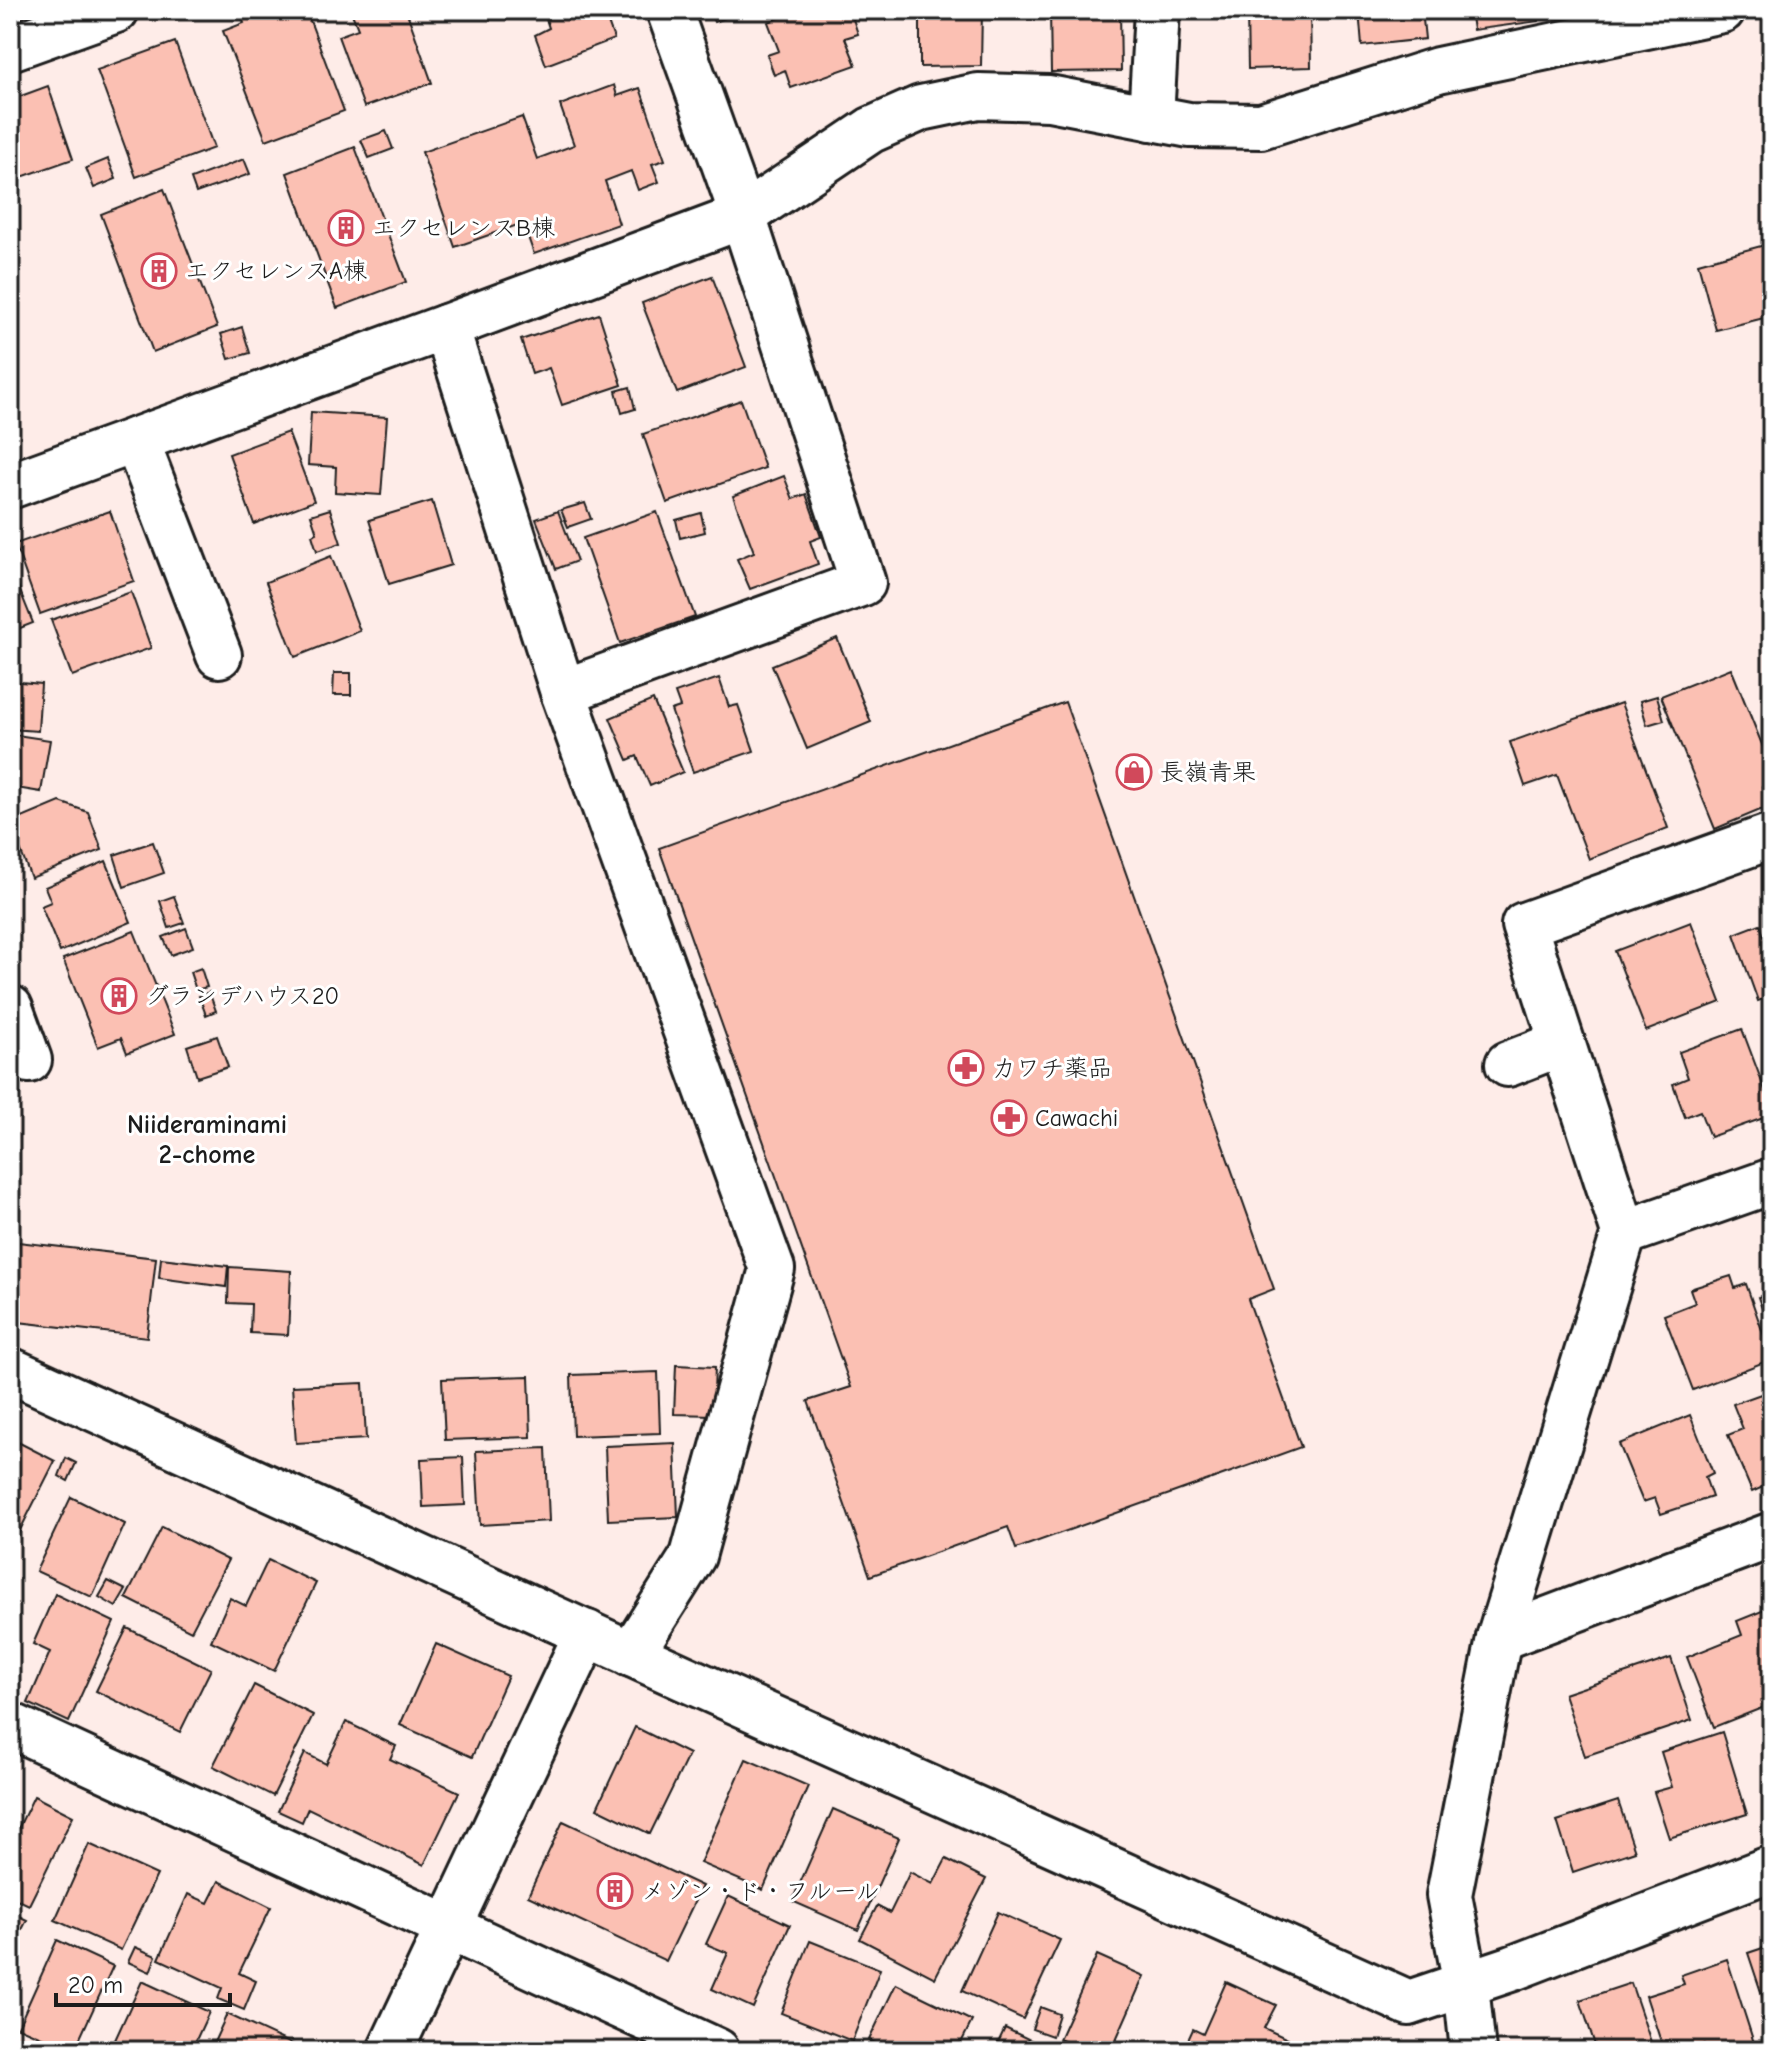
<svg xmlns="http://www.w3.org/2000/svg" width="1782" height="2061" viewBox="0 0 1782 2061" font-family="'Comic Neue','Klee One',sans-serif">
<rect width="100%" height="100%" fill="#feece8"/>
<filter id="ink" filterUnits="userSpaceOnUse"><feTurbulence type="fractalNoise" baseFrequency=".0125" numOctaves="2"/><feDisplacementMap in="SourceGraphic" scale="16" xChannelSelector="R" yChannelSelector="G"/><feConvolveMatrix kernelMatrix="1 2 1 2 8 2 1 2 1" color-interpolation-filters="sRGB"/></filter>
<g filter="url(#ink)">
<g fill="#fbc0b3" stroke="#1c1c1c" stroke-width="2">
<path d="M239,10H306L344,111L266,140L223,31L244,23Z"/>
<path d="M354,10H406L432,83L364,107L338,36L358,29L351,11Z"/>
<path d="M543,10H627L606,17L614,39L546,65L535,35L549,28Z"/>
<path d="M709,10H749L714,22Z"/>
<path d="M803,10H850L858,34L845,38L856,65L791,88L785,70L774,75L767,55L779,51L768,22Z"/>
<path d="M920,10H982L981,66L920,67Z"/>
<path d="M1050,10H1120L1121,71L1051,72Z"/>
<path d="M1247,10H1310L1311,67L1248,69Z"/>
<path d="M1359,10H1422L1425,39L1362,46Z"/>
<path d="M1470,10H1538L1539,21L1473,30Z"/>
<path d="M175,42L214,148L136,177L97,70Z"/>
<path d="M614,85L617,96L640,88L665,160L652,164L659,182L638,190L631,171L605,181L619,224L534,254L523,223L455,247L422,152L522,117L537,159L574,145L560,105Z"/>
<path d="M48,86L73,159L13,180L10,172V100Z"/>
<path d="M386,131L393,149L369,158L361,140Z"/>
<path d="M355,147L406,282L337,308L287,173Z"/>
<path d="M108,159L116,179L94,188L86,168Z"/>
<path d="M244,159L250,174L196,193L191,179Z"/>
<path d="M164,189L217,327L153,352L101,214Z"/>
<path d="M1772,243V316L1716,330L1698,263Z"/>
<path d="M712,276L746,367L677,393L642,303Z"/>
<path d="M599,314L622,385L562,405L549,368L532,374L521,340Z"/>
<path d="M242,327L250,353L229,359L221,334Z"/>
<path d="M630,387L635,409L622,413L616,391Z"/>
<path d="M741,400L765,468L667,503L643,434Z"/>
<path d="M311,412L387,417L381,495L335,492L336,467L308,465Z"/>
<path d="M288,432L314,501L254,524L229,454Z"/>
<path d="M784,476L793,499L806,494L821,537L810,541L818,564L750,589L737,559L754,552L733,496Z"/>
<path d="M432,501L451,565L389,584L369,520Z"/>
<path d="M585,503L591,519L568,527L561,510Z"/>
<path d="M330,509L341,543L317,551L312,535L317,533L311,515Z"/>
<path d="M110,511L134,581L40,614L15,544Z"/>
<path d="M558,511L577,561L556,569L536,519Z"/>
<path d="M657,512L695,617L620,643L583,538Z"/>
<path d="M701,513L705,532L680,538L676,520Z"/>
<path d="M331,556L360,631L295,657L266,582Z"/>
<path d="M10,566L33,623L10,632Z"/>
<path d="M131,592L151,648L72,676L51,620Z"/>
<path d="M837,638L871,722L807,749L772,665Z"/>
<path d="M1731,668L1772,769V783L1762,787L1770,806L1715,829L1661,696Z"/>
<path d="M334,673H351V695H333Z"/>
<path d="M719,678L729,707L738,705L754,751L693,772L671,710L680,707L675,693Z"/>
<path d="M10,681L41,684L38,731L10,729Z"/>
<path d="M1657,696L1664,720L1647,725L1640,701Z"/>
<path d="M653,700L683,772L650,786L637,756L628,760L610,718Z"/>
<path d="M1065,702L1274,1289L1248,1299L1301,1447L1016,1549L1008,1527L870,1576L808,1401L851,1387L659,848Z"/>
<path d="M1621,703L1668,828L1589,859L1557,775L1525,786L1510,742Z"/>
<path d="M10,734L50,740L41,792L10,787Z"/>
<path d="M60,802L88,812L102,850L31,878L10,823Z"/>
<path d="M153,842L164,873L124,887L114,855Z"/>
<path d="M106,861L131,922L60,952L41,906L51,902L45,887Z"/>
<path d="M174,896L184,923L169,928L160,901Z"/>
<path d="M1691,922L1721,1002L1646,1031L1615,951Z"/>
<path d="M1760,924L1765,940L1772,938V996L1758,1001L1734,934Z"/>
<path d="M186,928L193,947L171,955L163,937Z"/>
<path d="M134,931L175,1034L127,1053L121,1038L98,1047L63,959Z"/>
<path d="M201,968L207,987L196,990L190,972Z"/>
<path d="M209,992L216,1011L206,1015L199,996Z"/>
<path d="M1742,1029L1772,1109V1115L1710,1137L1700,1111L1685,1117L1673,1084L1688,1078L1679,1052Z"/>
<path d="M217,1036L228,1067L197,1077L187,1046Z"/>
<path d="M18,1242L156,1258L147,1337L10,1321Z"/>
<path d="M161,1258L228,1266L226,1287L159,1278Z"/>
<path d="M229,1267L291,1271L288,1335L250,1333L251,1304L228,1303Z"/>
<path d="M1731,1276L1735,1288L1746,1284L1772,1359L1693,1390L1664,1315L1695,1303L1690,1289Z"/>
<path d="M1772,1292V1337L1758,1297Z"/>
<path d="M676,1365L715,1367L713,1415L674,1414Z"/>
<path d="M658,1372L660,1433L573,1436L571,1375Z"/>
<path d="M529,1376L531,1437L445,1440L442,1379Z"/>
<path d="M363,1383L366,1439L296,1443L292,1386Z"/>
<path d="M1772,1390V1483L1752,1492L1728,1435L1743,1429L1733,1404Z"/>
<path d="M1690,1415L1713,1473L1705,1477L1712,1497L1661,1514L1655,1498L1643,1502L1619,1444Z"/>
<path d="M10,1438L55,1461L10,1550Z"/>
<path d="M675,1443L678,1517L608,1520L605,1446Z"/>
<path d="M546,1448L549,1521L480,1525L476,1451Z"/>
<path d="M463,1457L465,1505L423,1507L421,1459Z"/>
<path d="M66,1458L76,1463L68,1481L59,1476Z"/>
<path d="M71,1497L125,1524L92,1597L36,1571Z"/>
<path d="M162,1527L228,1560L191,1631L126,1598Z"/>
<path d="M268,1560L316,1583L274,1671L211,1641L230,1598L246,1606Z"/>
<path d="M108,1581L126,1590L116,1607L99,1597Z"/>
<path d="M55,1594L114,1622L69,1722L28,1703L50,1652L33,1644Z"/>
<path d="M1772,1607V1704L1714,1727L1687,1657L1742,1635L1737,1621Z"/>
<path d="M127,1628L211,1669L180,1732L96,1691Z"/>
<path d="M436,1644L508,1676L472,1757L400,1725Z"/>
<path d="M1671,1658L1692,1720L1585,1756L1564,1694Z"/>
<path d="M254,1685L313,1715L273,1796L213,1766Z"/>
<path d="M346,1722L396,1746L390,1759L459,1792L424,1865L308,1808L302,1822L278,1811L305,1753L326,1764Z"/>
<path d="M635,1727L689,1754L650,1834L597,1808Z"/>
<path d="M1722,1732L1747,1814L1669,1838L1654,1792L1672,1787L1661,1752Z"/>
<path d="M746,1759L808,1786L763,1890L700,1863Z"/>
<path d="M34,1796L73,1816L29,1905L10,1896V1845Z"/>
<path d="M1618,1801L1635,1851L1573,1872L1557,1821Z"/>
<path d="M833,1809L899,1838L858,1930L792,1901Z"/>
<path d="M563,1821L702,1886L666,1961L528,1896Z"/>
<path d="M89,1844L157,1875L121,1950L55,1920Z"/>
<path d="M946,1859L986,1879L935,1978L860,1939L877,1906L890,1913L910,1872L933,1884Z"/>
<path d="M219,1881L271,1907L239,1973L256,1981L244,2010L218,1999L222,1988L159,1959L188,1894L208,1903Z"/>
<path d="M728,1896L790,1925L753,2008L712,1989L728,1953L706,1944Z"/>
<path d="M10,1912L27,1920L10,1953Z"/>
<path d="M998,1912L1060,1940L1023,2019L962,1991Z"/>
<path d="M57,1940L113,1966L74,2051L18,2027Z"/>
<path d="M810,1941L880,1969L852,2041L781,2013Z"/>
<path d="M1772,1945V2025L1748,1953Z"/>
<path d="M135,1947L156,1956L150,1972L128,1962Z"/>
<path d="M1097,1955L1144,1976L1111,2051H1087L1059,2039Z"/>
<path d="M1727,1959L1754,2043L1728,2051H1706L1704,2044L1685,2051H1664L1646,1996L1684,1984L1681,1975Z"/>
<path d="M142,1981L209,2012L191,2051H121L124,2045L115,2040Z"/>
<path d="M1226,1982L1276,2005L1264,2028L1292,2041L1287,2051H1183L1193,2029L1203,2034Z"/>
<path d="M1631,1983L1654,2051H1597L1580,2000Z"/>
<path d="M896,1984L972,2021L957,2051H892L869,2040Z"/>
<path d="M1040,2007L1059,2014L1052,2036L1032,2029Z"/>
<path d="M227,2014L307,2051H210Z"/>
<path d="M1005,2028L1053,2051H994Z"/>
</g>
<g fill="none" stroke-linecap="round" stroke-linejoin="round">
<defs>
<path id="pedestrian" d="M1508,1064L1562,1043"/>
<g id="minor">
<path d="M10,48L116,10"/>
<path d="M1151,118L1157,10"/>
<path d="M446,327L563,692L772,1269L693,1556L631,1654"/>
<path d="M136,440L219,655"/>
<path d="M10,486L446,327L743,216L871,130L921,108L978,96L1049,98L1189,125L1261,126L1438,70L1722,10"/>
<path d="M563,692L863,583L743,216L669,10"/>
<path d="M10,1008L29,1060"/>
<path d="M1624,1233L1772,1181"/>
<path d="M10,1370L682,1677L1409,2003L1513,1968L1772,1868"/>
<path d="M1499,1638L1772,1535"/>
<path d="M10,1725L717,2051"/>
<path d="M390,2051L587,1633"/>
<path d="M1473,2051L1466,1985L1449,1895L1499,1638L1624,1233L1524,925L1772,836"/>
</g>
</defs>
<use href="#pedestrian" stroke="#1c1c1c" stroke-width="50"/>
<use href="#minor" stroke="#1c1c1c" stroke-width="50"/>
<use href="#pedestrian" stroke="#fff" stroke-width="44"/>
<use href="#minor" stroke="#fff" stroke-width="44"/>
</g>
</g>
<defs>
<symbol id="building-ring" viewBox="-11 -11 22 22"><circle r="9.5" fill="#fff" stroke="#d1495b" stroke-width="1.5"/><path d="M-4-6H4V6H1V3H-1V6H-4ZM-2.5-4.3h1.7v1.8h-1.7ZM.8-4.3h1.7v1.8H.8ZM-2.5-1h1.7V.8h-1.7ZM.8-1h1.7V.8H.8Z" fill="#d1495b"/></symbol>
<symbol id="shop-ring" viewBox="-11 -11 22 22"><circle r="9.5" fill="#fff" stroke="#d1495b" stroke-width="1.5"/><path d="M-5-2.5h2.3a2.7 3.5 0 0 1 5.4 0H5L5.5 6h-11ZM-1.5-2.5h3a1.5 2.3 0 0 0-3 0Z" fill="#d1495b"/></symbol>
<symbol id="pharmacy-ring" viewBox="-11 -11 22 22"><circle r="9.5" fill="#fff" stroke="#d1495b" stroke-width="1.5"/><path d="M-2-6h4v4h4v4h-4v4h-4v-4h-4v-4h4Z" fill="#d1495b"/></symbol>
</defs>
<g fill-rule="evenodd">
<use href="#building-ring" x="326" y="208" width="40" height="40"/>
<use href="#building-ring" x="139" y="251" width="40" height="40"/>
<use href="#shop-ring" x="1114" y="752" width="40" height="40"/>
<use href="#building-ring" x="99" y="976" width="40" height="40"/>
<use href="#pharmacy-ring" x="946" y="1048" width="40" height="40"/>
<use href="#pharmacy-ring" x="989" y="1098" width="40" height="40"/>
<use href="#building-ring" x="595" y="1871" width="40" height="40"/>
</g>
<g text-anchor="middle" stroke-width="6" stroke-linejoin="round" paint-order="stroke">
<g font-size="24" fill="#1c1c1c" stroke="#fff" text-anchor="start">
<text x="372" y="236">エクセレンスB棟</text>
<text x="185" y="279">エクセレンスA棟</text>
<text x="1160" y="780">長嶺青果</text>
<text x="145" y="1004">グランデハウス20</text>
<text x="992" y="1076">カワチ薬品</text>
<text x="1035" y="1126">Cawachi</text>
<text x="641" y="1899">メゾン・ド・フルール</text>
</g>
<g font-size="26" font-weight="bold" fill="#1c1c1c" stroke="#fff">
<text x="207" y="1133">Niideraminami<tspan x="207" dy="30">2-chome</tspan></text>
</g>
</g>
<rect width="1782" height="2061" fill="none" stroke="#fff" stroke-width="40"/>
<rect x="20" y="20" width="1742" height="2021" fill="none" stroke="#1c1c1c" stroke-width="3" filter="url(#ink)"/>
<path d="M56 1993v12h174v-12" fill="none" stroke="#1c1c1c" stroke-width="4"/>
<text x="68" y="1993" font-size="24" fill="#1c1c1c" stroke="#ffffff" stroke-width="6" paint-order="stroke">20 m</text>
</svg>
